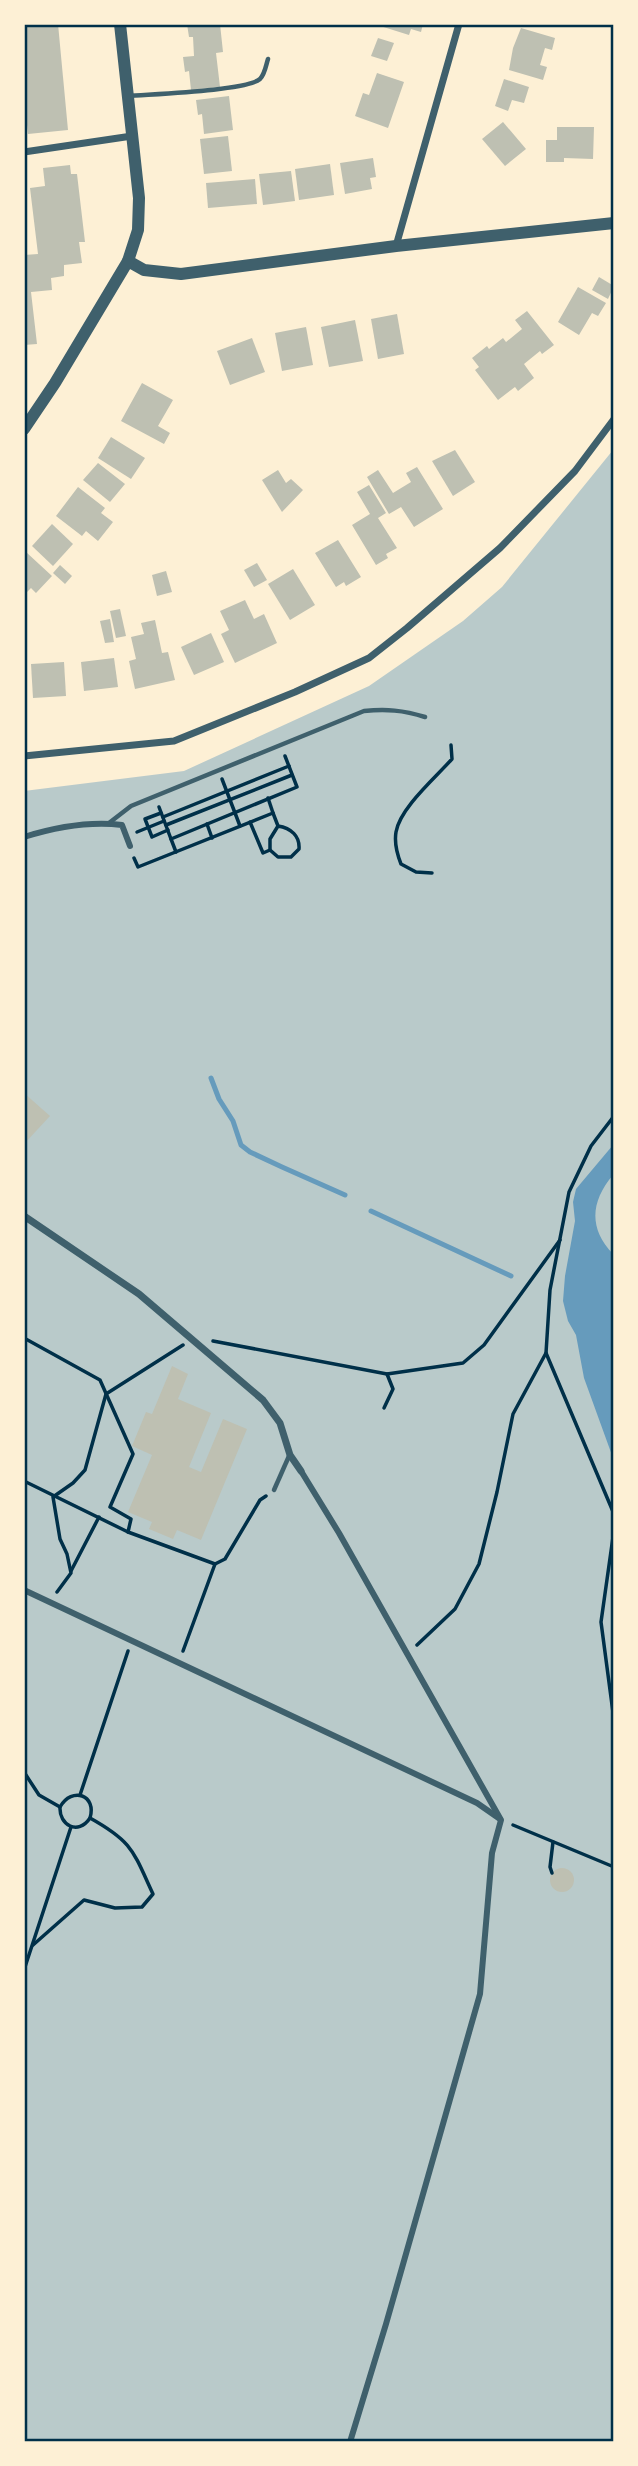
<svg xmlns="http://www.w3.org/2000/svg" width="638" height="2466" viewBox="0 0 638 2466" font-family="'Open Sans',sans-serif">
<rect width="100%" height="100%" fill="#fdf0d5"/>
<path fill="#b9caca" d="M613,450V2441H25L24,791L184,771L369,686L463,621L502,587Z"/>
<path fill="#669bbc" d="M613,1145V1175C591,1201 588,1228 613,1254V1458L584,1378L576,1335L568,1321L563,1301L565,1276L575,1221L573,1202L576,1189Z"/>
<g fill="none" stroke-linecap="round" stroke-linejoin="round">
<g stroke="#669bbc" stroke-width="5">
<path d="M211,1078L219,1099L233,1121L241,1145L250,1152L282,1167L345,1195"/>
<path d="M371,1211L511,1276"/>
</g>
</g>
<g fill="#bec0b2">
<path d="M24,24H58L68,130L28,134L24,98Z"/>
<path d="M187,24H220L223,52L216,53L220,87L191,90L189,71L185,72L183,57L194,56L193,37H189Z"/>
<path d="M423,24L421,32L411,29L409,35L377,25Z"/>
<path d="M521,28L555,38L552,50L545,48L540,65L547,67L543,80L509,70L513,48Z"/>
<path d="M378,38L394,43L387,61L371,56Z"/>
<path d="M377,73L404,82L388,128L355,116L363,93L369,95Z"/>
<path d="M504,79L529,87L524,103L512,100L508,111L495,106Z"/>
<path d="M229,96L233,130L204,134L202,114L198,115L196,100Z"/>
<path d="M503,122L526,149L505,166L482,139Z"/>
<path d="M557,127H594L593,159L564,158V162H546V140H557Z"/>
<path d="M228,136L232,171L204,174L200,139Z"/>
<path d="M373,158L376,177L370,178L372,189L345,194L340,163Z"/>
<path d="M330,164L334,195L299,200L295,169Z"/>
<path d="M70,165L71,174H77L85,242H79L82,263L64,265V276L51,278L52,290L31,292L37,344L24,345V255L38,254L30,188L45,186L43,168Z"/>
<path d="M291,171L295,201L263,205L259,174Z"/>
<path d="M255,179L257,204L208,208L206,183Z"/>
<path d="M599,277L614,286L608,299L592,290Z"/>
<path d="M578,287L606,303L598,316L592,313L579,335L558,322Z"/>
<path d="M527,311L554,345L542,354L540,351L524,364L534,378L518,391L515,387L498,400L475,370L479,367L472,358L487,346L489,349L503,338L506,342L522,329L515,320Z"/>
<path d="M397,314L404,354L378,359L371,319Z"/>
<path d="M355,320L363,361L329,367L321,327Z"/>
<path d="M306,327L313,365L282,371L275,333Z"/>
<path d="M252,338L265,372L230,385L217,351Z"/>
<path d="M142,383L173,400L158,426L170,433L164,444L121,421Z"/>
<path d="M111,437L145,458L131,479L98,458Z"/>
<path d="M455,450L475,482L453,496L432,461Z"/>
<path d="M98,463L125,484L110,502L83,480Z"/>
<path d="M417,467L443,509L414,527L401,507L389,514L367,477L378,470L393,493L411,482L406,473Z"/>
<path d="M278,470L286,483L291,479L303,490L282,512L262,480Z"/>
<path d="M369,485L386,513L378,518L397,548L386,554L388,558L376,565L352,525L370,514L357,492Z"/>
<path d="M78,487L105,508L101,513L113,522L98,541L86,531L82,536L56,516Z"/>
<path d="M52,524L73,544L53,566L32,546Z"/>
<path d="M338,540L361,577L346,586L344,582L336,587L315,553Z"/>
<path d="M26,552L52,576L36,593L31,588L24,595Z"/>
<path d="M257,563L267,580L254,587L244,570Z"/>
<path d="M60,565L72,576L65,584L53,573Z"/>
<path d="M293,569L315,605L290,620L268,584Z"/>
<path d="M166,571L172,592L157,596L152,575Z"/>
<path d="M245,600L254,619L264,614L277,643L235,663L221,634L229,630L220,611Z"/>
<path d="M120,609L126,636L116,638L110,611Z"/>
<path d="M110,619L114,642L105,643L100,621Z"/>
<path d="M155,620L162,653L168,652L175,680L135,689L129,661L136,659L131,637L144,634L141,623Z"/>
<path d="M211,633L224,662L194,675L181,647Z"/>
<path d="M114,658L118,687L84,691L81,662Z"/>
<path d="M64,662L66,696L33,698L31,664Z"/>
<path d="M24,1093L50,1116L24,1144Z"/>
<path d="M172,1366L188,1374L178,1399L211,1413L189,1467L201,1472L223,1419L247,1429L201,1540L177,1530L173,1539L149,1529L152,1522L128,1512L152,1455L132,1446L146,1412L152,1414Z"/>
<circle cx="562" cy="1880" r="12"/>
</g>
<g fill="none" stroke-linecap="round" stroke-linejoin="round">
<g stroke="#003049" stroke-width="3.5">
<path d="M222,779L240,826"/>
<path d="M268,798L273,813"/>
<path d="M159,807L171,839"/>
<path d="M161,813L145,819L152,837L168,830"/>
<path d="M163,817L289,766"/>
<path d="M250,822L263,853L270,850"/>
<path d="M207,824L212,838"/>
<path d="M166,825L292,775"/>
<path d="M137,832L164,821"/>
<path d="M176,852L171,839L297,787L285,756"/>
<path d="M134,858L138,867L273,813L278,826C291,828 300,836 299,849L291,857H278L270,850V839L278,826"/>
<path d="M432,873L416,872L401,864C397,854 394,844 396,832C400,808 435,778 452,759L451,745"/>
<path d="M614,1116L591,1146L569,1192L550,1290L546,1353L614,1514"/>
<path d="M24,1338L100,1380L133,1454L110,1507L131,1519L128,1532L215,1564L225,1559L260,1500L266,1496"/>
<path d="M213,1341L387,1374L463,1363L484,1345L560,1240"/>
<path d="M384,1408L393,1389L387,1374"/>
<path d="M24,1481L128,1532"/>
<path d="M614,1530L601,1622L614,1720"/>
<path d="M71,1571L99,1517"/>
<path d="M57,1592L71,1573L67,1554L60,1539L53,1497L73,1483L85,1470L106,1394L183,1345"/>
<path d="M417,1645L455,1609L479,1564L497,1492L513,1414L546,1353"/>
<path d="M183,1651L215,1564"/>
<path d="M24,1772L39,1795L60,1807C59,1825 78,1836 90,1818"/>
<path d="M80,1795L128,1651"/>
<path d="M513,1825L614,1867"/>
<path d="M552,1873L550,1867L553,1842"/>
<path d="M33,1945L84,1900L115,1908L142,1907L153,1894C133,1851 133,1842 90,1818C97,1795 72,1786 60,1807"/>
<path d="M24,1970L71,1827"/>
</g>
<g stroke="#3f606c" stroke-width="4.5">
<path d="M128,96C151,94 246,91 260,79C265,74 266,65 268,59"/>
<path d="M109,823L131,806L364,711C386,709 403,710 425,717"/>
<path d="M274,1490L289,1456"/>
</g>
<g stroke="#3f606c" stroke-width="6">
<path d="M24,837C56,827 89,821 122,825L130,846"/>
<path d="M301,1471L339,1533L501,1820L492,1853L480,1994L386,2324L350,2442"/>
<path d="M24,1590L477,1803L500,1819"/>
</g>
<g stroke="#3f606c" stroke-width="7">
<path d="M24,152L132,136"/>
<path d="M396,246L459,24"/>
<path d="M24,756L174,741L295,692L369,658L407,628L500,548L575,471L614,419"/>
<path d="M24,1216L139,1294L263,1400L280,1423L290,1455L301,1471"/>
</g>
<g stroke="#3f606c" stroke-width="12">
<path d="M128,261L144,270L181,274L396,246L614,223"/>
<path d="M24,429L55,383L128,261L138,230L139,198L120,24"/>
</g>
</g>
<rect width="638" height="2466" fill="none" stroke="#fdf0d5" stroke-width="52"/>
<rect x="26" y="26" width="586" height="2414" fill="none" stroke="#003049" stroke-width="2.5"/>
</svg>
